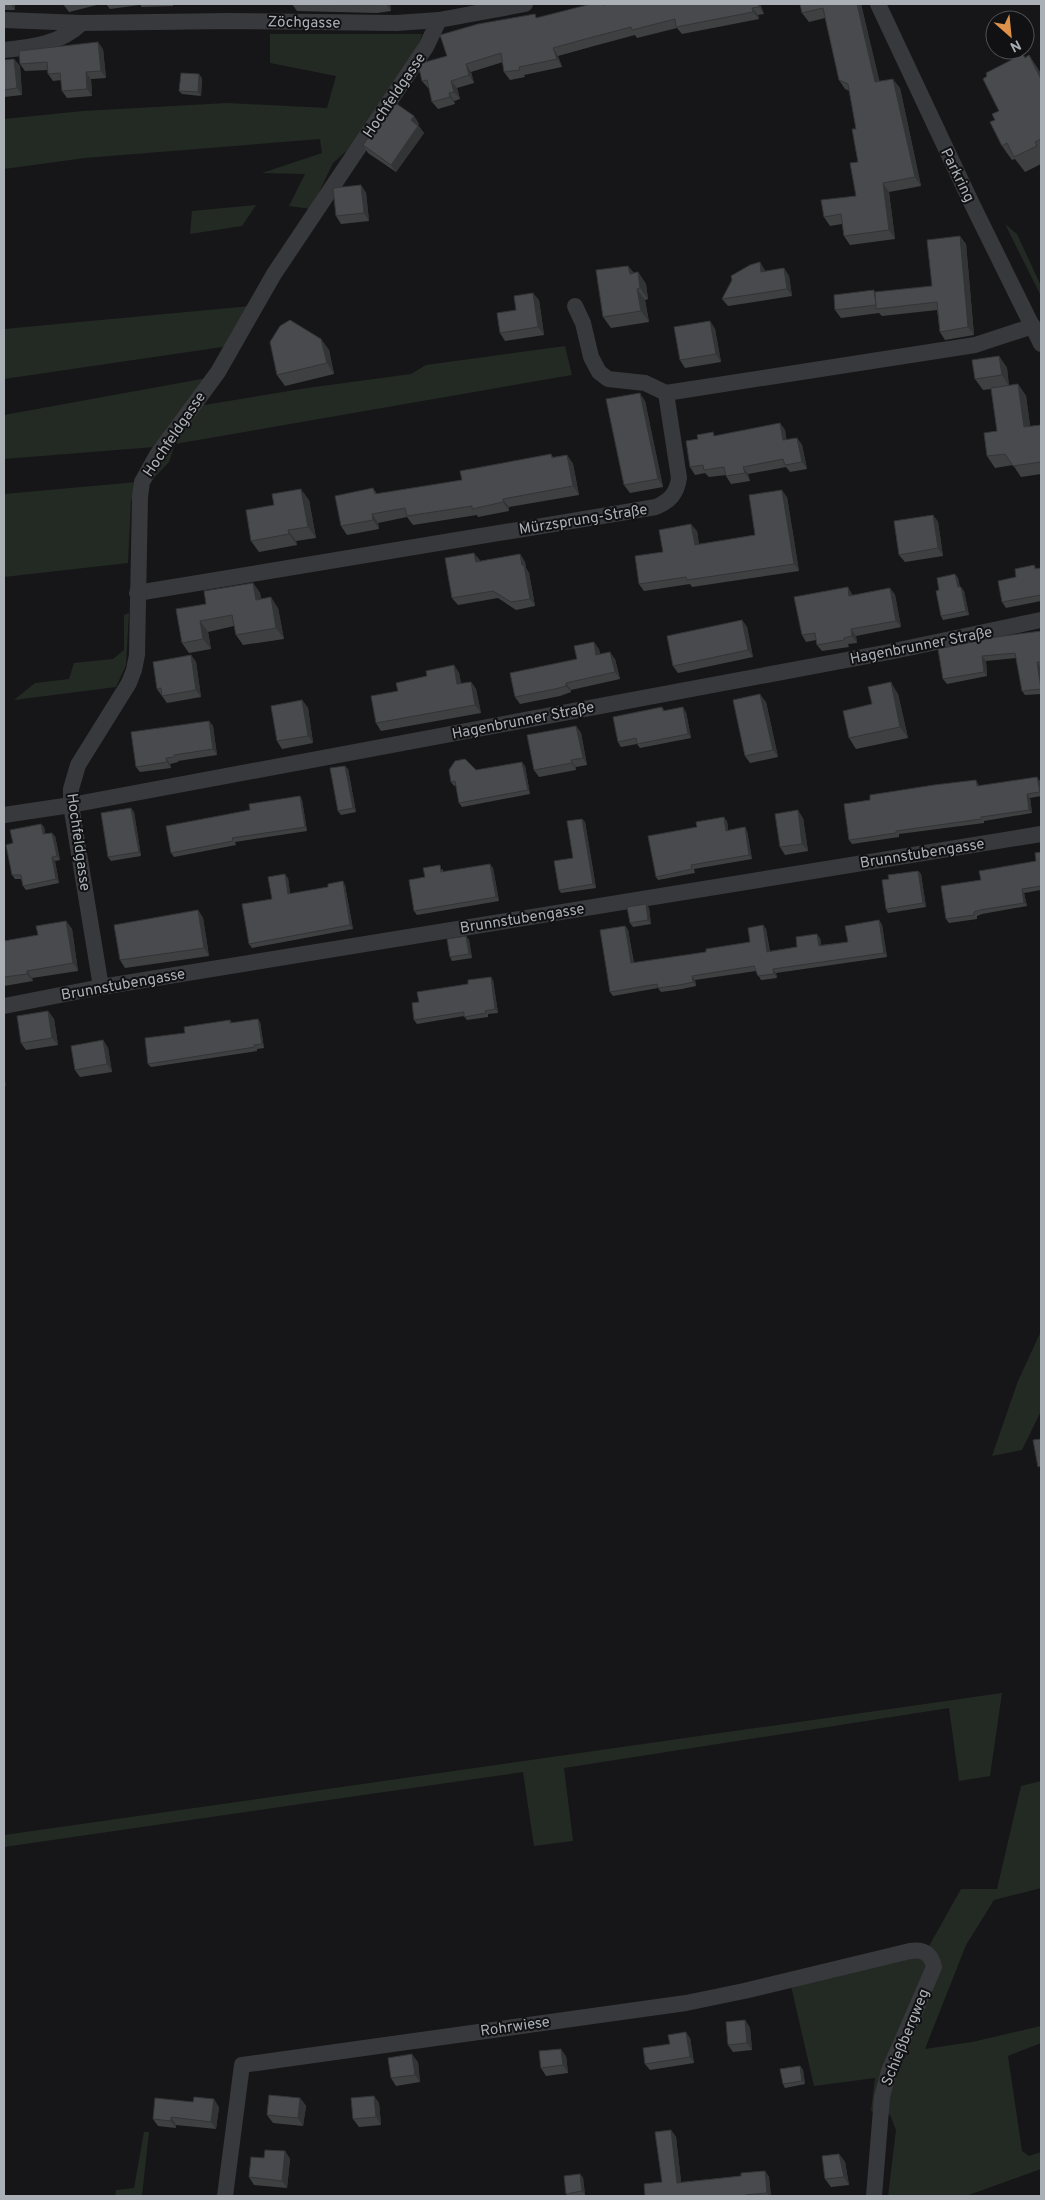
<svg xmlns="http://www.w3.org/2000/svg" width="1045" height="2200" viewBox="0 0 1045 2200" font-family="Overpass,sans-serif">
<rect width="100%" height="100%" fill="#161618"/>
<g fill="#232a23">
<path d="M270,34H422L417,51L352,146L333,163L311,209L289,206L305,174L262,173L322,153L320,139L85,158L4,169V119L83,111L227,103L327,108L336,76L270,63Z"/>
<path d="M256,205L242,226L190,234L192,211Z"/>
<path d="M1005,224L1017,234L1041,286V296Z"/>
<path d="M251,306L229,346L4,379V329Z"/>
<path d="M565,346L572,375L175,444L169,462L154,478L163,460L198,406L307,388L411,374L426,365Z"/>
<path d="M207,378L154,447L4,459V415Z"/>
<path d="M137,482L131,501L128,563L4,577V494Z"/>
<path d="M129,613L126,665L116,687L14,700L35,683L69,679L74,663L113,659L124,650V615Z"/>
<path d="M1041,1331V1411L1022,1450L992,1456L1018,1381Z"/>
<path d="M1002,1693L990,1776L959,1781L949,1708L564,1768L573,1841L534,1846L523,1772L4,1847V1835Z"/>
<path d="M1041,1781V1888L994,1900L966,1945L925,2049L972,2042L1041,2026V2043L1008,2056L1022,2151L1029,2156L1041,2152V2169L966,2196H888L896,2130L890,2115L871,2111L875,2078L814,2086L791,1986L929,1946L961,1889H997L1021,1786Z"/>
<path d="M144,2132H149L142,2196H115L116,2190L134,2188Z"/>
</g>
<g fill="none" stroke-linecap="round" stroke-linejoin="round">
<g stroke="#38393c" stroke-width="16">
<path d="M878,4L972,204L1041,344"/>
<path d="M4,20L82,23L228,21L396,23L439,20L525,4"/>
<path d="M4,50C33,47 60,44 82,23"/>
<path d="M575,306L583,323L591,357L599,372L608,379L645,383L666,393"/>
<path d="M666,393L975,345L1033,326"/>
<path d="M137,593L656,507C670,501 677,493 679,478L666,393"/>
<path d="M4,815L71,805L889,652L1041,620"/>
<path d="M101,987L71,805V789L78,765L129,683L134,670L137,655L140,497L142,482L157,455L218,372L274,274L426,47L439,20"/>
<path d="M4,1006L101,987L1041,834"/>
<path d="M225,2196L242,2065L686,2003L744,1991L910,1951C923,1949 931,1953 934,1967L889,2071L882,2097L874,2196"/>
</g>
</g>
<g fill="#3e4042">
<rect x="4" y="4" width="11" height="6"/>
<path d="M63,4H101L69,12Z"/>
<path d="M106,4H173V6L142,7L140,5L110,9Z"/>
<path d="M292,4H390L391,11L377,13L297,11Z"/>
<path d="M591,4H604V5L760,4L764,14L758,15L759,19L682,34L677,28L637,38L635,35L594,46L558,56L562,67L524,75L525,77L510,80L504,72L503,62L471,72L474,83L457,88L460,99L454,101L455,104L438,109L432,102L429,88H428L422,81L447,56L537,18Z"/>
<path d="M800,4H861L879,81L900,88L921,186L889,192L895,239L850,245L844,236L842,224L830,226L824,217L856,196L858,162L856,129L849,91L845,89L839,80L825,18L809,22L802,13Z"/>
<path d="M103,49L106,78L91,79L92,96L67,98L62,91L61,80L53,81L48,74V70L25,71L20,64Z"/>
<path d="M1029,55L1041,74V164L1025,172L1015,159L1012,160L1002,146L995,120L1025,58Z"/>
<path d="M14,59L20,66L22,95L4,97V60Z"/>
<path d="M202,78L201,96L182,94L179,91Z"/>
<path d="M414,116L419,124L418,125L424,133L396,172L368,153L363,145Z"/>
<path d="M361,185L366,193L369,221L341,224L336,216Z"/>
<path d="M966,244L974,335L945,340L940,332L937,310L882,316L879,313L841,318L835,310L876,292L932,286Z"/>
<path d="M628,266L634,273L638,272L646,284L648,299L645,300L649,322L611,328L603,317Z"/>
<path d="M784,268L789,276L792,296L728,306L722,299L765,270V271Z"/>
<path d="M539,300L544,335L505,341L500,333Z"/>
<path d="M710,321L715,329L721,362L685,368L680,360Z"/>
<path d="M321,339L329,350L334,374L285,386L277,375Z"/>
<path d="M999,356L1007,368L1009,386L1018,384L1026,396L1030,426L1041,425V474L1021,477L1013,465L995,468L987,456L997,431L991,389L983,390L975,379Z"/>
<path d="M645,401L663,487L630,493L624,485Z"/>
<path d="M780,423L785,430L786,440L797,438L802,445L807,469L790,472L786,467L748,474L750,481L731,484L726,476V475L709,477L705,473L695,475L690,467L716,436Z"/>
<path d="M551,454L553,457L567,455L573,464L579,495L509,507V511L478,517L477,515L413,525L407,517L378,523L379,529L347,535L341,526L373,488L377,494L462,480Z"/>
<path d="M787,497L799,571L692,587L690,584L644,591L639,584L663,552L697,531L699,544L755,535Z"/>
<path d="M309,500L316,538L296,541L297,545L259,552L251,541Z"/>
<path d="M933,515L938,522L943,556L905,562L899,555Z"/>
<path d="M520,554L525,562L526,568L529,573L535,606L516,610L498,598L458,605L452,598L480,560V561Z"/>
<path d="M1034,565L1036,568H1041V601L1006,608L1002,602L1016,577Z"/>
<path d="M955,574L958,578L960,587L964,591L969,615L943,620L941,616L939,590Z"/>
<path d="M253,583L260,593L261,599L278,608L284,639L243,645L236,635L234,626L208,632L211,649L189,653L182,643L206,604Z"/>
<path d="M890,588L895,595L901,627L856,636L857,643L848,644L849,647L822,651L817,645L816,640L806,642L802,635L852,594L853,595Z"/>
<path d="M742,620L747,627L753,657L678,673L673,666Z"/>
<path d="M1041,631V667H1040L1041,673V694L1025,695L1022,691L1016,658L986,661L987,676L947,684L943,679L938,649Z"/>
<path d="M599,649L600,654L615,659L620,679L571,690V692L560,696L520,704L515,697L577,659Z"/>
<path d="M191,655L196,662L201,697L167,703L157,689Z"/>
<path d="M454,665L459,673L461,684L471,682L476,689L481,713L381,731L376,723L398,691L427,676Z"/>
<path d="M898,694L908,738L856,749L849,738L872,704Z"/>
<path d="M302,700L308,708L313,743L282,749L277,741Z"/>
<path d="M766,702L778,757L750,763L745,756Z"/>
<path d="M662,707L665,711L686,712L691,738L640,748L637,744L621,747L618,742Z"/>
<path d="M209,721L213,726L217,755L178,761V762L170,764L171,768L140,772L136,767Z"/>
<path d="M576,726L581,733L587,765L576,767V770L539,777L534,770Z"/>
<path d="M525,766L530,794L462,807L459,803L456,785L454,786L451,782L476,770Z"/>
<path d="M348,769L356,812L341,815L338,811Z"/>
<path d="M976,780L979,786L1040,781L1041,796L1030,798L1032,813L984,821V823L899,834V837L852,844L849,840L870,800Z"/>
<path d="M300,796L302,800L307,831L235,842L236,845L174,857L171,853L250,810Z"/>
<path d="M134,812L141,856L111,861L108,857Z"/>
<path d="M803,818L808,851L785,855L780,847Z"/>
<path d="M582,819L585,822L596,888L561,893L559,890L573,858Z"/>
<path d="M727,821L728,830L745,827L747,831L752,859L694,869L695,873L658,880L656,877Z"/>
<path d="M41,824L44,827L45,834L55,836L60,860L55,861L59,883L26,890L23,886L21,879H15L12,875L13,843Z"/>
<path d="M1041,852V890L1024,893L1027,906L982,914L977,916V919L949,923L946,919L981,880L1036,861Z"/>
<path d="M493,868L499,901L417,915L414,911L425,877L443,869V872Z"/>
<path d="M918,871L921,874L926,907L888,913L886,909L889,879Z"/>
<path d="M288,878L290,894L328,887L345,885L353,929L252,948L249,944L272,899Z"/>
<path d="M646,904L649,908L651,924L633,927L630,923Z"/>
<path d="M198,910L203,918L209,956L125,968L120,960Z"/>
<path d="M879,920L882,925L887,957L776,973L777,978L761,980L756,971L695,980L696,986L682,989L661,992L658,988L613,996L610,992L625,926L628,930L634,963L706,952L750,942L763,925L766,929L770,951L797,947L820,938L821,945L848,942Z"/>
<path d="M66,921L72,929L78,971L32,978L33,981L4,986V941L38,935Z"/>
<path d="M466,936L469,940L472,958L452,961L450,957Z"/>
<path d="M493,980L498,1013L488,1014V1017L467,1020L464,1016L417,1024L414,1020L419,1002Z"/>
<path d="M48,1011L54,1019L58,1045L26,1050L21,1043Z"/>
<path d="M258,1019L260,1022L264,1048L257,1049V1051L151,1067L148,1064L185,1033L230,1020L232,1023Z"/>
<path d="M103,1040L108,1048L112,1072L80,1077L75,1070Z"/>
<path d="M745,2020L750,2028L752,2050L733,2052L728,2045Z"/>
<path d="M690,2038L694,2063L650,2070L645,2064L670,2044Z"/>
<path d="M566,2056L568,2073L546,2076L541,2068Z"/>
<path d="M418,2062L420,2082L396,2086L391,2078Z"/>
<path d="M800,2066L803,2070L805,2084L785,2088L783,2084Z"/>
<path d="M374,2096L379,2103L381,2125L359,2127L353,2119Z"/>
<path d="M300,2098L306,2106L303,2126L273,2123L267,2115Z"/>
<path d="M219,2107L216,2129L176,2125V2128L158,2126L153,2119Z"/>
<path d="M671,2130L676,2137L681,2182L741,2176L765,2171L769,2177L771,2196H645L662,2182Z"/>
<path d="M285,2151L290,2159L287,2188L254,2185L249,2177L264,2158Z"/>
<path d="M839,2154L845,2162L849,2185L831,2187L825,2179Z"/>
<path d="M580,2174L583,2178L585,2195L568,2196L566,2194Z"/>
</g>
<g fill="#323436">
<path d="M10,4H15V10Z"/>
<path d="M386,4H390L391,11Z"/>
<path d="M758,4H760L764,14L759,7Z"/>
<path d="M857,4H861L882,91L875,82Z"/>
<path d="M752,8L758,15L759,19L753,12Z"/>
<path d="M98,42L103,49L106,78L101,71Z"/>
<path d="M553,48L558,56L562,67L557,59Z"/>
<path d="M1029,55L1039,70L1041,74V79Z"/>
<path d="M14,59L20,66L22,95L17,88Z"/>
<path d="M466,64L471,72L474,83L469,75Z"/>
<path d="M86,72L91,79L92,96L87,89Z"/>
<path d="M199,74L202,78L201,96L198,92Z"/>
<path d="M893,79L900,88L921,186L915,177Z"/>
<path d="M451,81L457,88L460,99L454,92Z"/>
<path d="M449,93L454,101L455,104L450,97Z"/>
<path d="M414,116L419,124L416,128L411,120Z"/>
<path d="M418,126L424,133L396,172L391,165Z"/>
<path d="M883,183L889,192L895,239L889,230Z"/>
<path d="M361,185L366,193L369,221L364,213Z"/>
<path d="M960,236L966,244L974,335L968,327Z"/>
<path d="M760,262L765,270L766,279L761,272Z"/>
<path d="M628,266L636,277L630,274Z"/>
<path d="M784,268L789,276L792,296L787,289Z"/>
<path d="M638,272L646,284L648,299L640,288Z"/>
<path d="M637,289L645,300L649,322L641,311Z"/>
<path d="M533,293L539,300L544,335L538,327Z"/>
<path d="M710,321L715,329L721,362L716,354Z"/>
<path d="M321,339L329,350L334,374L327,363Z"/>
<path d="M999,356L1007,368L1009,386L1002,375Z"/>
<path d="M1018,384L1026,396L1032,439L1024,427Z"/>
<path d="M640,393L645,401L663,487L658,479Z"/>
<path d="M780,423L785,430L788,448L783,440Z"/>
<path d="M797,438L802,445L807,469L802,462Z"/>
<path d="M567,455L573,464L579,495L573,486Z"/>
<path d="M743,467L748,474L750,481L745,473Z"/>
<path d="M301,489L309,500L316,538L308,527Z"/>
<path d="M782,490L787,497L799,571L794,564Z"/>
<path d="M503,499L509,507V511L503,502Z"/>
<path d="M372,514L378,523L379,529L373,520Z"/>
<path d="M933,515L938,522L943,556L938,548Z"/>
<path d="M691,524L697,531L700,552L695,545Z"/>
<path d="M288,530L296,541L297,545L289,534Z"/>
<path d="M474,553L480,560L481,570L476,562Z"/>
<path d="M520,554L525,562L526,568L529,573L535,606L530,599Z"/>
<path d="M955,574L958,578L960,591L958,587Z"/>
<path d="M253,583L260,593L263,610L256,600Z"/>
<path d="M848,587L852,594L854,602L849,596Z"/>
<path d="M961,587L964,591L969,615L966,611Z"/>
<path d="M890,588L895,595L901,627L896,621Z"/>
<path d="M271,597L278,608L284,639L276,628Z"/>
<path d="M742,620L747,627L753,657L748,650Z"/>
<path d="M200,621L208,632L211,649L203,639Z"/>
<path d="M851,629L856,636L857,643L852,636Z"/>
<path d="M594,642L599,649L601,662L596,655Z"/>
<path d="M610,652L615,659L620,679L615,672Z"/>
<path d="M191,655L196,662L201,697L196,690Z"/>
<path d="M982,656L986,661L987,676L984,672Z"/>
<path d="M1037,662L1040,667L1041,673V689Z"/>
<path d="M454,665L459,673L463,692L457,684Z"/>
<path d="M471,682L476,689L481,713L475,705Z"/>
<path d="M891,682L898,694L908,738L900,727Z"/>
<path d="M566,683L571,690V692L566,686Z"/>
<path d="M760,694L766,702L778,757L773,750Z"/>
<path d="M302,700L308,708L313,743L308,736Z"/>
<path d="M683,707L686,712L691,738L688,734Z"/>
<path d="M209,721L213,726L217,755L213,749Z"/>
<path d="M576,726L581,733L587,765L583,758Z"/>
<path d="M166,758L170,764L171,768L167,762Z"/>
<path d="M571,760L576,767V770L572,763Z"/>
<path d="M522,762L525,766L530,794L528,790Z"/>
<path d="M345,766L348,769L356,812L353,808Z"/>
<path d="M1037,777L1040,781L1041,795L1040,792Z"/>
<path d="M1027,794L1030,798L1032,813L1029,810Z"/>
<path d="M300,796L302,800L307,831L305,827Z"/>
<path d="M131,808L134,812L141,856L139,852Z"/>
<path d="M798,810L803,818L808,851L802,844Z"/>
<path d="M724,817L727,821L729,835L726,831Z"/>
<path d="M582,819L585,822L596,888L593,884Z"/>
<path d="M41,824L44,827L46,838L43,834Z"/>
<path d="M745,827L747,831L752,859L749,855Z"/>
<path d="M52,833L55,836L60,860L57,856Z"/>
<path d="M52,857L55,861L59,883L56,879Z"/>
<path d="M490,864L493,868L499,901L496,897Z"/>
<path d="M918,871L921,874L926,907L923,903Z"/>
<path d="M285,874L288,878L291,898L288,894Z"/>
<path d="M343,881L345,885L353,929L350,925Z"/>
<path d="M1022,889L1024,893L1027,906L1024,903Z"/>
<path d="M646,904L649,908L651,924L648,920Z"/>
<path d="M198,910L203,918L209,956L204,948Z"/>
<path d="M879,920L882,925L887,957L884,953Z"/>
<path d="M66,921L72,929L78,971L73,963Z"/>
<path d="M763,925L766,929L770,956L767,952Z"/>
<path d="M625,926L628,930L634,967L631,963Z"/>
<path d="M817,934L820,938L822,950L819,946Z"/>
<path d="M466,936L469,940L472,958L469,954Z"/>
<path d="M773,969L776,973L777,978L774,974Z"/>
<path d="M27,971L32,978L33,981L27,974Z"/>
<path d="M692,976L695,980L696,986L693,982Z"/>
<path d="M491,977L493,980L498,1013L495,1009Z"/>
<path d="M48,1011L54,1019L58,1045L52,1038Z"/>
<path d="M258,1019L260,1022L264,1048L262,1044Z"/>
<path d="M103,1040L108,1048L112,1072L107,1064Z"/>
<path d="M4,1073L6,1087L4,1084Z"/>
<path d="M745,2020L750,2028L752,2050L747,2043Z"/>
<path d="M686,2032L690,2038L694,2063L690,2057Z"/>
<path d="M561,2049L566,2056L568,2073L563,2065Z"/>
<path d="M412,2054L418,2062L420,2082L415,2075Z"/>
<path d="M800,2066L803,2070L805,2084L802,2081Z"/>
<path d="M374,2096L379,2103L381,2125L376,2117Z"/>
<path d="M300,2098L306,2106L303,2126L298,2118Z"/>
<path d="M214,2099L219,2107L216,2129L211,2122Z"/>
<path d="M171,2117L176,2125V2128L171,2121Z"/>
<path d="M671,2130L676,2137L682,2189L677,2183Z"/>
<path d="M285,2151L290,2159L287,2188L282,2181Z"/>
<path d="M839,2154L845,2162L849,2185L844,2177Z"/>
<path d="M765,2171L769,2177L771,2196H769L767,2193Z"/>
<path d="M580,2174L583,2178L585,2195L582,2191Z"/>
</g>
<g fill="#484a4d" stroke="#323436">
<path d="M297,4H382L372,5Z"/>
<path d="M591,4H603V5L609,4H758L759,7L752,8L753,12L676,27L675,19L632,30L631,27L589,38L553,48L557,59L519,67L520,70L504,72L501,53L466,64L469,75L451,81L454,92L449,93L450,97L432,102L427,80L422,81L418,64L447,56L440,35L478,24L535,14L536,18Z"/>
<path d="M800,4H857L875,82L893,79L915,177L883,183L889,230L844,236L841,214L824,217L821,200L856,196L850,163L858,162L852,129H856L848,84L839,80L823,8L802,13Z"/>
<path d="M98,42L101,71L86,72L87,89L62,91L60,73L48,74L47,62L20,64L19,51Z"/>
<path d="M1023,54L1025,58L1029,55L1041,79V139L1035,142L1037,146L1014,157L1007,143L1002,146L990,122L995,120L992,114L999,111L983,79L987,76L986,73Z"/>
<path d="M14,59L17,88L4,90V60Z"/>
<path d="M181,73L199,74L198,92L179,91Z"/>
<path d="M394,102L414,116L411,120L418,126L391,165L363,145Z"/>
<path d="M361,185L364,213L336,216L333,188Z"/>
<path d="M960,236L968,327L940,332L937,302L876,309L875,292L932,286L927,240Z"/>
<path d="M760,262L761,272L784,268L787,289L722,299L732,280L731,276L750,265Z"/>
<path d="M628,266L630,274L638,272L640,288L637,289L641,311L603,317L596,270Z"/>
<path d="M874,290L876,305L835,310L834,295Z"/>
<path d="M533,293L538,327L500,333L497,313L516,310L514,296Z"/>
<path d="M290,320L321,339L327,363L277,375L270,342L280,326Z"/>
<path d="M710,321L716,354L680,360L674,327Z"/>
<path d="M999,356L1002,375L975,379L972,360Z"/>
<path d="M1018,384L1024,427L1041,425V462L1013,466L1005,454L987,456L984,433L997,431L991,388Z"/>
<path d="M640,393L658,479L624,485L606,399Z"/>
<path d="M780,423L783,440L797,438L802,462L785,465L783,459L743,467L745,473L726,476L724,467L704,470L703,465L690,467L686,441L698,439L697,435L713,432L714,436Z"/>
<path d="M551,454L552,458L567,455L573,486L503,499V502L472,509V506L407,516L405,508L372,514L373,520L341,526L335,496L373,488L375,494L462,480L460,471Z"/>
<path d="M301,489L308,527L288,530L289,534L251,541L246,510L274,505L272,494Z"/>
<path d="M782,490L794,564L687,580L686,577L639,584L635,556L663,552L659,530L691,524L695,545L755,535L749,495Z"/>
<path d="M933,515L938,548L899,555L894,521Z"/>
<path d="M474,553L476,562L520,554L522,565H524L530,599L511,602L493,591L452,598L445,558Z"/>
<path d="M1034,565L1035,569L1041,568V595L1002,602L998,581L1016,577L1015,569Z"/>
<path d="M955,574L958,587H961L966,611L941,616L936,591L939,590L937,578Z"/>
<path d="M253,583L256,600L271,597L276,628L236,635L232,615L200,621L203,639L182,643L176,609L206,604L204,591Z"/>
<path d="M848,587L849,596L890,588L896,621L851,629L852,636L844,638V640L817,645L815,633L802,635L794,597Z"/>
<path d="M742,620L748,650L673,666L667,636Z"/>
<path d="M1041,631V662H1037L1041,689L1022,691L1015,653L982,656L984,672L943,679L938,649L996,637Z"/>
<path d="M594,642L596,655L610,652L615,672L566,683V686L555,689L515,697L510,673L577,659L574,646Z"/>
<path d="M191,655L196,690L162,696L161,688L157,689L153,662Z"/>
<path d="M454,665L457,684L471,682L475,705L376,723L371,696L398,691L396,683L427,676L426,671Z"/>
<path d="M891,682L900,727L849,738L843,711L872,704L868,687Z"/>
<path d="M760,694L773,750L745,756L733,700Z"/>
<path d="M302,700L308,736L277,741L271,706Z"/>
<path d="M662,707L663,711L683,707L688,734L637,744L636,738L618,742L613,717Z"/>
<path d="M209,721L213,749L174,755V757L166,758L167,762L136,767L131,732Z"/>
<path d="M576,726L583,758L571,760L572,763L534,770L527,735Z"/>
<path d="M465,759L476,770L522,762L528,790L459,803L455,781L451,782L449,770L455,761Z"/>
<path d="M345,766L353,808L338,811L330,768Z"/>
<path d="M1037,777L1040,792L1027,794L1029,810L981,817V819L896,831V833L849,840L844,804L870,800V795L934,785L976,780L977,786Z"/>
<path d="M300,796L305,827L232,838L233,841L171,853L166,826L250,810L249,804Z"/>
<path d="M131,808L139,852L108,857L101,813Z"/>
<path d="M798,810L802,844L780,847L775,814Z"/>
<path d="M724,817L726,831L745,827L749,855L691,865L692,869L656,877L648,836L697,827L696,822Z"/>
<path d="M582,819L593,884L559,890L554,861L573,858L567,821Z"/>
<path d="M41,824L43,834L52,833L57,856L52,857L56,879L23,886L21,875H12L6,845L13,843L10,830Z"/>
<path d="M1041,852V886L1022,889L1024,903L980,910L974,912V915L946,919L941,886L981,880L979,871L1036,861L1035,853Z"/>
<path d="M490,864L496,897L414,911L409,880L425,877L423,868L440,865L441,872Z"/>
<path d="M918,871L923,903L886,909L882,880L889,879L888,875Z"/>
<path d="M285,874L288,894L328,887V884L343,881L350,925L249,944L242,904L272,899L268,877Z"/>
<path d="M646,904L648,920L630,923L627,907Z"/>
<path d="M198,910L204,948L120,960L114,925Z"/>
<path d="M879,920L884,953L773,969L774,974L758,976L754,966L692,976L693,982L679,985L658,988L657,984L610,992L600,930L625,926L631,963L706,952V949L750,942L748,928L763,925L767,952L797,947L796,937L817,934L819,946L848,942L845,926Z"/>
<path d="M66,921L73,963L27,971V974L4,977V941L38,935L36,926Z"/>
<path d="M466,936L469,954L450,957L447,939Z"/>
<path d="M491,977L495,1009L485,1011L486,1013L464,1017V1012L414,1020L412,1003L419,1002L417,992L468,984V980Z"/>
<path d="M48,1011L52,1038L21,1043L17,1016Z"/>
<path d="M258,1019L262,1044L254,1045L255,1047L148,1064L145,1038L185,1033L184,1027L230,1020V1023Z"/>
<path d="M103,1040L107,1064L75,1070L71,1046Z"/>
<path d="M1041,1439V1466L1038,1467L1033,1440Z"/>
<path d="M745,2020L747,2043L728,2045L726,2022Z"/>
<path d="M686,2032L690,2057L645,2064L643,2048L670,2044L668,2035Z"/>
<path d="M561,2049L563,2065L541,2068L539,2051Z"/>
<path d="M412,2054L415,2075L391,2078L388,2058Z"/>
<path d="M800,2066L802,2081L783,2084L780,2069Z"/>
<path d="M269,2095L300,2098L298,2118L267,2115Z"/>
<path d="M374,2096L376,2117L353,2119L351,2098Z"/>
<path d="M194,2097L214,2099L211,2122L171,2117V2121L153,2119L155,2098L193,2102Z"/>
<path d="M671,2130L677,2183L741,2176V2173L765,2171L767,2193L745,2195V2196H645L644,2184L662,2182L655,2132Z"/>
<path d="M265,2150L285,2151L282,2181L249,2177L251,2157L264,2158Z"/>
<path d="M839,2154L844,2177L825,2179L822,2156Z"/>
<path d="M580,2174L582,2191L566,2194L564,2176Z"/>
</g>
<g text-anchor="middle" stroke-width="4" stroke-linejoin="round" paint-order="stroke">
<g font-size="15" fill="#aab0b6" stroke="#111113">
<text transform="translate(304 22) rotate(1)" y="5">Zöchgasse</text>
<text transform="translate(394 95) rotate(-56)" y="5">Hochfeldgasse</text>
<text transform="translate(958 175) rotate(64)" y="5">Parkring</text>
<text transform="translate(174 434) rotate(-56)" y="5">Hochfeldgasse</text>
<text transform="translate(583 519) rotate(-9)" y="5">Mürzsprung-Straße</text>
<text transform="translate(921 645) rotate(-11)" y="5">Hagenbrunner Straße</text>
<text transform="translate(523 720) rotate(-11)" y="5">Hagenbrunner Straße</text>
<text transform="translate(79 842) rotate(82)" y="5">Hochfeldgasse</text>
<text transform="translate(922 853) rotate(-9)" y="5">Brunnstubengasse</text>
<text transform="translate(522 918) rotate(-9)" y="5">Brunnstubengasse</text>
<text transform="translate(123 984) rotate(-10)" y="5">Brunnstubengasse</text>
<text transform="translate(515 2026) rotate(-8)" y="5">Rohrwiese</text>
<text transform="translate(905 2037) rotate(-68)" y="5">Schießbergweg</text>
</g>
</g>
<rect width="1045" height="2200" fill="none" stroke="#aab0b6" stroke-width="10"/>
<g transform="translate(1010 35) rotate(153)"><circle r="24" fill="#111113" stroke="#4e5154"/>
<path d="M0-4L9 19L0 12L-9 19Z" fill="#dd9149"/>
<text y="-8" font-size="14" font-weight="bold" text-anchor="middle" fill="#aab0b6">N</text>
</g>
</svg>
